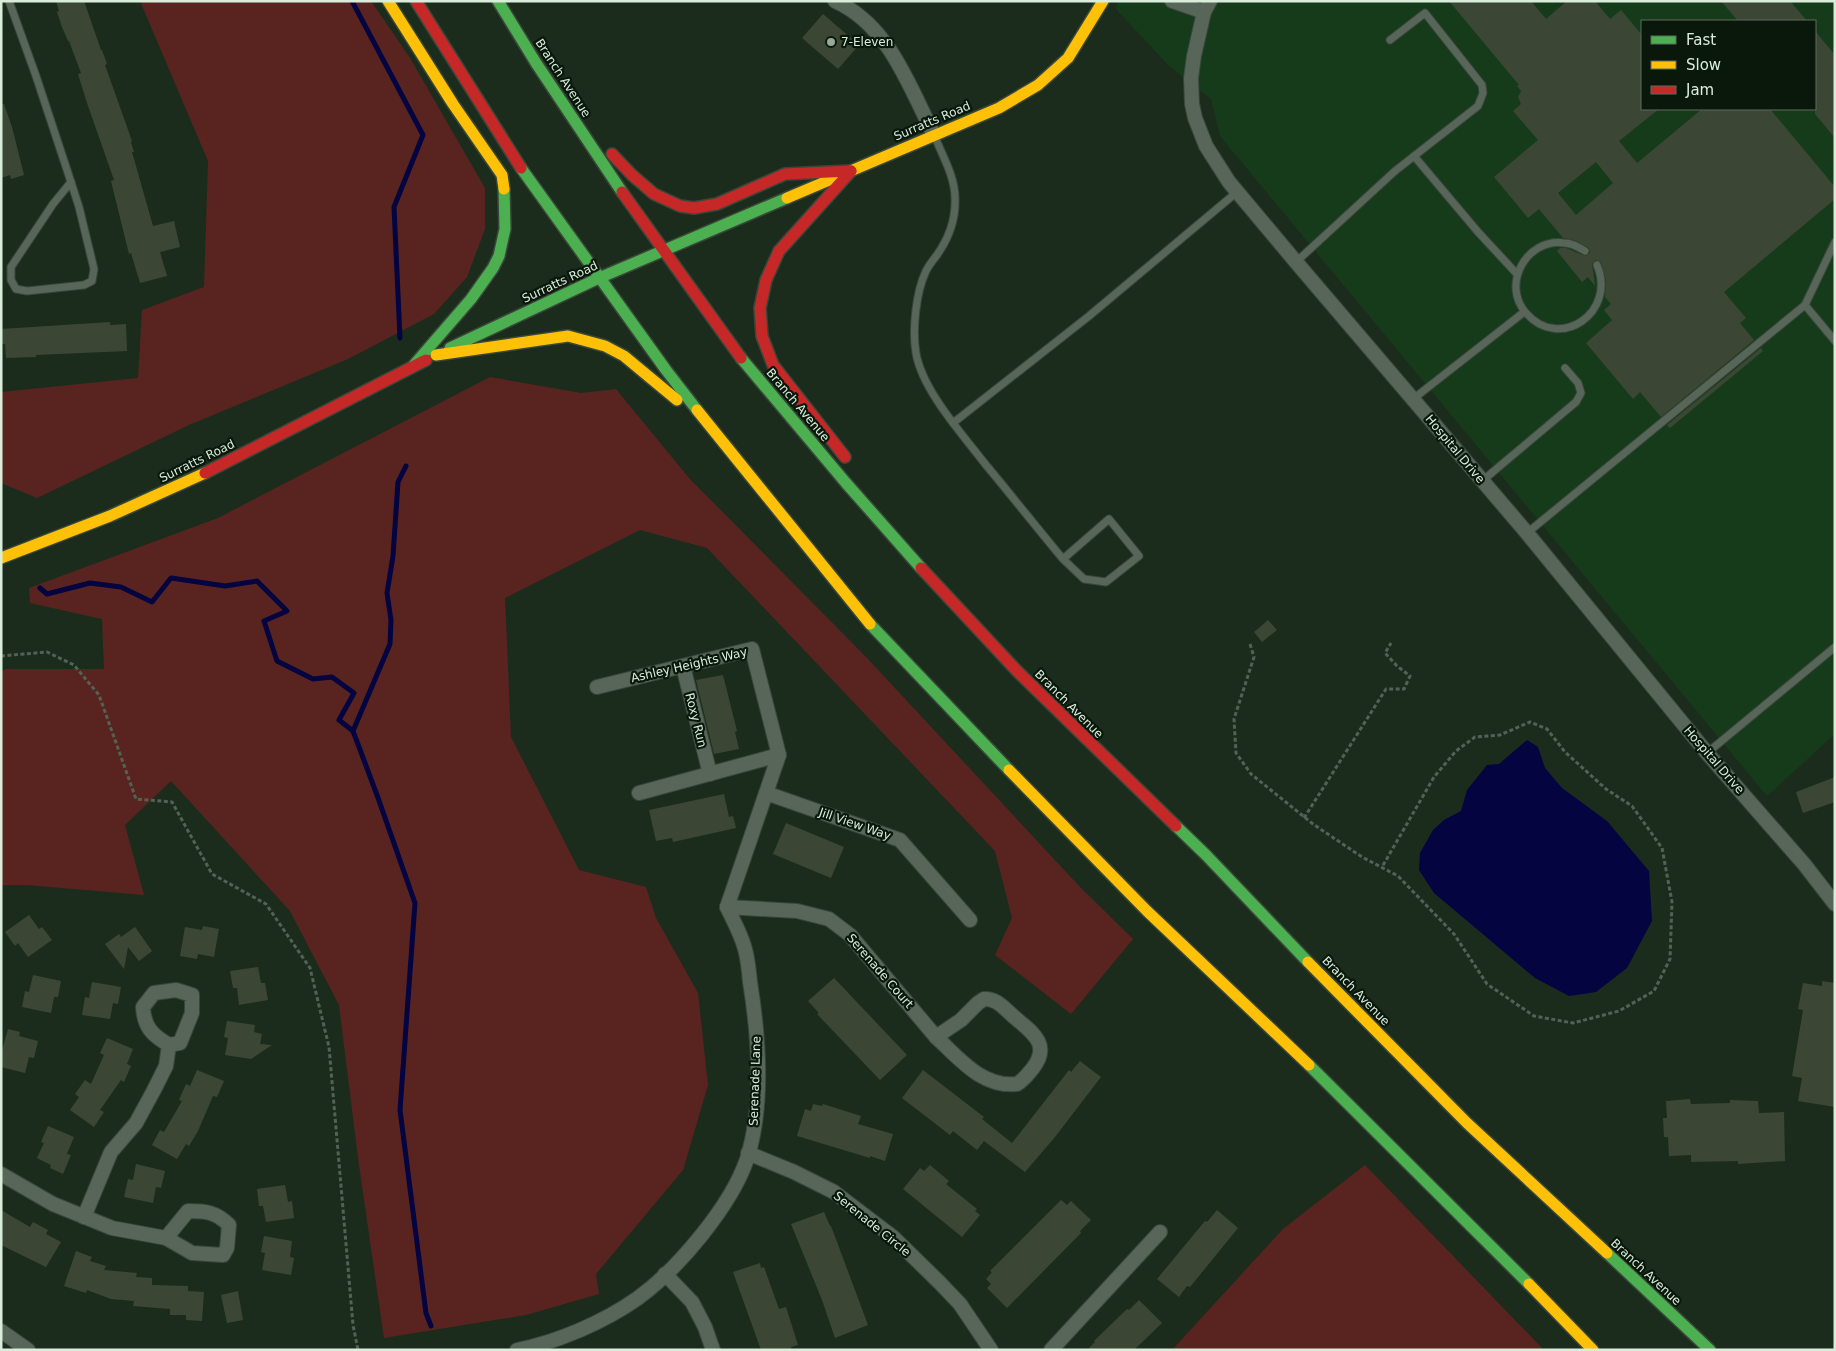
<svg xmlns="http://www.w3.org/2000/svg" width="1836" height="1351" viewBox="0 0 1836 1351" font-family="'DejaVu Sans',sans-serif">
<rect width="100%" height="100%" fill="#1b2c1d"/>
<path fill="#163b1b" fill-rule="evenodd" d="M1118,1H1835V734L1767,796L1220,136L1211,99L1168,65L1116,9ZM1642,21H1815V109H1642Z"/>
<g fill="#59241f">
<path d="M140,1H371L410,58L485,188V229L467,277L434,314L348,359L189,425L37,498L1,483V392L138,378L142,310L204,287L208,161Z"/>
<path d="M490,377L581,393L616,389L689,478L867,658L1081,888L1133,939L1071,1014L995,955L1012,918L995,851L707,548L640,530L505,598L511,737L579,870L646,887L656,918L698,993L708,1085L683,1170L596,1274L599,1294L526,1315L384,1338L358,1158L339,1005L290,911L171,781L125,825L144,895L27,885H1V671L6,669H104L102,619L30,603L29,588L218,518Z"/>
<path d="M1365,1165L1544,1350H1172L1283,1229Z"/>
</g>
<path fill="#040440" d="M1527,740L1538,747L1545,768L1562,788L1607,821L1649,871L1652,921L1627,968L1596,992L1569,996L1535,978L1434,893L1419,870L1420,853L1433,830L1444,820L1461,811L1467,790L1487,765L1499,764Z"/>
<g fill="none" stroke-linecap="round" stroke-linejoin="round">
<g stroke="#040440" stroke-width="5">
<path d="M352,1L423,135L394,207L400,338"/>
<path d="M406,466L398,482L393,556L387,593L391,620L390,644L353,731L377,795L415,903L400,1110L426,1313L431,1326"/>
<path d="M40,588L47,594L90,583L121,587L152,602L171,578L225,586L257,581L287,611L264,621L277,661L313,679L332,677L354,693L339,720L353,731"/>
</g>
</g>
<g fill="#3b4734" fill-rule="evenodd">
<path d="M56,1H84L101,50H102L107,64L105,65L132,141L131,142L134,152H132L153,226L174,221L180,247L160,252L167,276L140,283L131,253L129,254L111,181L114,180L87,103L78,74L81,73L69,41H68L62,27L57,12L59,11Z"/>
<path d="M1449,1H1531L1546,19L1567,1H1595L1610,19L1621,10L1642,35V109H1659L1619,141L1637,163L1702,109H1770L1835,187V199L1724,292L1746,318L1740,323L1754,340L1661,417L1640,392L1633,399L1586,343L1612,320L1604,310L1611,304L1605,297L1606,281L1601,262L1596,260L1592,264L1595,286L1588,277L1582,282L1557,251L1560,248H1566L1585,256L1590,253L1589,248L1574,240L1563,238L1539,209L1528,218L1494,177L1538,140L1513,111L1521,104L1518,97L1521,91L1517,86L1519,85ZM1596,162L1613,183L1576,215L1558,193Z"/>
<path d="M1721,1H1790L1807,21H1738Z"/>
<path d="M823,14L859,45L838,69L802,38Z"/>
<path d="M1815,31L1835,55V138L1815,114Z"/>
<path d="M1,104H4L12,127L24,175L11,179L10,175L1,178Z"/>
<path d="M110,322V325L126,324L127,351L36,355V357L6,358L5,344H1V329Z"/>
<path d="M1761,348L1763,351L1670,428L1667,425Z"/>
<path d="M1268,620L1277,630L1262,642L1254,632Z"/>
<path d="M723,675L737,731L735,732L739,749L714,754L696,680Z"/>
<path d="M1835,777V802L1803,813L1796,792Z"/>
<path d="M724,794L729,817L733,816L736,828L673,842L672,838L656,841L649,810Z"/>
<path d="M786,823L844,847L831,878L773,854Z"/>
<path d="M29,915L39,929L42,927L52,940L28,957L18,943L15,946L5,932Z"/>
<path d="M203,926L219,929L214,957L198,954L197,959L180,956L185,927L202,930Z"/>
<path d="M135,927L152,951L139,961L128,947L124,969L105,944L119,934L121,937Z"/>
<path d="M258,967L261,983H265L268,1000L239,1005L237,988H233L230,971Z"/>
<path d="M33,975L61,981L58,997H54L51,1013L22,1007L25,991L29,992Z"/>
<path d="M834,978L907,1055L880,1080L817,1014L819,1013L808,1001Z"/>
<path d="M1822,981L1835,983V1107L1798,1101L1802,1078L1792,1076L1803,1010L1798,1009L1803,983L1822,986Z"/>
<path d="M92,982L121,987L118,1004L113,1003L110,1019L82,1015L85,997L89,998Z"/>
<path d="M227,1021L255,1025L254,1032L262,1034L260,1044L272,1045L251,1059L225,1055L228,1038L224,1037Z"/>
<path d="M8,1029L20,1032L19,1036L38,1041L34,1058L29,1057L25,1073L1,1067V1054Z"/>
<path d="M107,1038L133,1049L127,1064L131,1066L124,1082L121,1080L100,1110L104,1112L94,1127L70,1110L79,1097L75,1094L85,1080L91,1084L104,1055L100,1053Z"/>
<path d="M1080,1061L1101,1077L1055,1137L1025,1172L984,1141L977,1150L953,1131L950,1135L902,1098L923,1070L984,1117L982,1119L1012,1143L1069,1070L1071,1072Z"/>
<path d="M197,1070L224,1081L217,1097L213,1096L198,1131L189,1146L186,1144L177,1159L152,1145L160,1130L164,1132L182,1101L179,1100L186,1084L190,1086Z"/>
<path d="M1690,1099L1691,1104L1730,1103V1100L1758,1101L1759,1113L1784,1112L1785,1161L1738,1164V1161L1691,1162V1155L1669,1156L1668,1137H1664L1663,1118H1667L1666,1101Z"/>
<path d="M813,1104L822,1106L823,1104L861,1116L858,1124L893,1134L885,1161L870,1156V1158L797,1136L805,1109L811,1111Z"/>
<path d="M48,1126L74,1137L67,1154L71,1155L63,1174L50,1168L51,1165L37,1158L44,1143L41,1142Z"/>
<path d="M136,1164L165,1171L161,1188L156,1187L153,1203L124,1197L128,1179L133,1180Z"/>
<path d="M930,1165L949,1181L946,1184L977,1209L975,1211L980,1215L962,1237L903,1189L920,1168L924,1171Z"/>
<path d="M285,1185L288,1202L292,1201L294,1218L266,1222L263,1206H259L257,1189Z"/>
<path d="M1061,1200L1067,1205L1071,1201L1091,1220L1080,1231L1081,1233L1007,1308L987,1288L991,1284L986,1279L992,1272L990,1271Z"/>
<path d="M1,1210L30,1227L33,1222L48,1230L46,1234L61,1242L46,1267L1,1245Z"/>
<path d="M1217,1210L1238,1228L1190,1287L1187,1286L1179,1297L1157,1279L1205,1221L1207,1222Z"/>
<path d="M824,1212L830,1226H831L868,1325L835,1338L822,1300L791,1224Z"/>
<path d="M264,1236L292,1241L290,1257L294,1258L291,1275L262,1270L265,1253L261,1252Z"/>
<path d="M76,1251L92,1257L90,1261L106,1266L104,1270L137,1273L136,1277L152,1278V1285L188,1286V1291L204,1292L202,1321L186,1320V1315H170V1309L133,1306L134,1301L111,1299L87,1290L86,1293L64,1286Z"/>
<path d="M760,1263L761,1268L764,1267L779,1309L786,1307L798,1345L791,1347L792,1350H761L733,1272Z"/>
<path d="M238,1291L243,1320L227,1323L221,1295Z"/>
<path d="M1139,1300L1162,1323L1134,1350H1087L1095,1342L1094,1341L1127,1309L1129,1310Z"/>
</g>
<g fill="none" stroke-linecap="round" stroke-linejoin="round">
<defs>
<g id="lane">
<path d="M9,1L36,76L71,182"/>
<path d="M935,137C943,157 955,177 955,198C956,220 949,238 937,255C933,260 929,265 926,271C916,292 912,330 916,353C922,390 963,435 986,465C1012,496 1037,528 1063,559L1084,579L1106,582L1139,556L1109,519L1063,559"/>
<path d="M1414,156L1478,232L1517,274"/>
<path d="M71,182L79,207L94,269L92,281L84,285L27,291L16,289L11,280V267L53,204Z"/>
<path d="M1585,251C1578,247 1572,243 1564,243C1526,238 1501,285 1526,313C1560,352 1617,312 1597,265"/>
<path d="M1296,262L1395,171L1478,106L1483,93L1482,85L1425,13L1390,40"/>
<path d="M1805,305L1835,341"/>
<path d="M1413,399L1524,312"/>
<path d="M953,423L1089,316L1237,192"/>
<path d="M1482,481L1576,402L1581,393L1578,383L1565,368"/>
<path d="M1527,533L1805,305L1835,242"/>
<path d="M1707,753L1835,647"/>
</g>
<g id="street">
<path d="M835,1C889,25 909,86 934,135"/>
<path d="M1172,1L1204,12"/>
<path d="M1210,1L1204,12L1194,56L1191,78L1192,104L1195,118L1206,146L1229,182L1296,262L1527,533L1707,753L1804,864L1835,904"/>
<path d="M683,666L710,774"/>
<path d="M597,687L752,649L779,755L727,907"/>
<path d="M639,793L779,755"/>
<path d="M766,793L900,840L970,920"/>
<path d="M727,907L797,911L829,919L850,935L936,1037"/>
<path d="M984,999C996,998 1004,1008 1013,1016C1030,1031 1052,1043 1033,1068C1028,1074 1024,1080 1017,1084C982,1088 959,1058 936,1037L961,1020L978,1003Z"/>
<path d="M748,1153L794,1172L834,1192L893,1237L940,1283L960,1304L991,1350"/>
<path d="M1,1174L53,1204L112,1228L166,1238L192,1253L223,1255L227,1248L229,1225C216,1212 206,1211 188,1211L166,1238"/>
<path d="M84,1217L111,1152L136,1123L154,1090L166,1066L169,1045L180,1043L192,1013V995L176,990L154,993L143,1007C144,1027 152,1035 169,1045"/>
<path d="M665,1274L692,1302L705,1327L713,1350"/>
<path d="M1,1331L28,1350"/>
<path d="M517,1350C558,1342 604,1322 638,1298C678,1269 731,1206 747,1159C764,1105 759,1038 750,982C749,971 748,960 745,949C741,934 733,920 727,907"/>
<path d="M1051,1350L1160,1232"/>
</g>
<g id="fast">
<path d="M498,1L536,63L622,192"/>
<path d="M521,168L666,370L697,410"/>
<path d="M450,348L599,278L787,198"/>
<path d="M741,358L846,483L921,568"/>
<path d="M413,366L471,299L493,268L499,256L505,229L504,189"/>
<path d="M870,624L1009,770"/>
<path d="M1176,826L1206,855L1308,962"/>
<path d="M1309,1065L1529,1284"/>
<path d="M1607,1253L1710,1350"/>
</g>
<g id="slow">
<path d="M388,1L453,104L502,175L504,189"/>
<path d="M787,198L999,108L1038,85L1068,58L1103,1"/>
<path d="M436,355L568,336L605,346L624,356L677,400"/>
<path d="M697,410L870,624"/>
<path d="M1,558L110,516L205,473"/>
<path d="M1009,770L1147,911L1309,1065"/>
<path d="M1308,962L1467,1123L1607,1253"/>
<path d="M1529,1284L1593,1350"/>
</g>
<g id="jam">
<path d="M416,1L521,168"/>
<path d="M612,154L632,175L654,194L680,206L694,208L717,204L785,174L851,171"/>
<path d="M622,192L741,358"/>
<path d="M845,457L773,365L762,336L760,308L766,280L779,251L851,171"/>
<path d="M205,473L426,360"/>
<path d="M921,568L1017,671L1176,826"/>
</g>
</defs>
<use href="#lane" stroke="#39473a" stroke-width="9"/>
<use href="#street" stroke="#39473a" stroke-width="16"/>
<use href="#fast" stroke="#39473a" stroke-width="14"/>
<use href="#slow" stroke="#39473a" stroke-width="14"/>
<use href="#jam" stroke="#39473a" stroke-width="14"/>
<g stroke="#546255" stroke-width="3" stroke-dasharray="4 2.5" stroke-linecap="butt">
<path d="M1250,644L1254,657L1234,719L1236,753L1251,774L1313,824L1362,857L1398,876L1454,934L1487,984L1534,1016L1573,1023L1619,1011L1654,991L1670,959L1672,902L1662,848L1632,806L1606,789L1565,752L1547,729L1530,722L1500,735L1475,737L1456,751L1434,777L1382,867"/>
<path d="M1,656L47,652L74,665L99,695L136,799L172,802L212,874L266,904L310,968L329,1047L353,1325L358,1350"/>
<path d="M1304,818L1386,689H1404L1410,676L1397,666L1385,653L1391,643"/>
</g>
<use href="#lane" stroke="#586659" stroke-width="7"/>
<use href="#street" stroke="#586659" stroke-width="14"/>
<use href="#fast" stroke="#4caf50" stroke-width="11"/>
<use href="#slow" stroke="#ffc107" stroke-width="11"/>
<use href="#jam" stroke="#c62828" stroke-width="11"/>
</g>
<circle fill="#97a998" stroke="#0a180c" stroke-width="2" cx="831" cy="42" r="5"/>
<g text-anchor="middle" stroke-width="4.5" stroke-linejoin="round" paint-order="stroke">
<g font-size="12" fill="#daeddb" stroke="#0a180c" text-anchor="start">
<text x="841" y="46">7-Eleven</text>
</g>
<g font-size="12" fill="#daeddb" stroke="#0a180c">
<text transform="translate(563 78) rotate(57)" y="4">Branch Avenue</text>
<text transform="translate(932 121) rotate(-23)" y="4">Surratts Road</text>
<text transform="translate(560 282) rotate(-25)" y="4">Surratts Road</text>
<text transform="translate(798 405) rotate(50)" y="4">Branch Avenue</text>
<text transform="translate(1455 449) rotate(50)" y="4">Hospital Drive</text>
<text transform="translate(197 461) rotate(-26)" y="4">Surratts Road</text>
<text transform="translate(689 665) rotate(-13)" y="4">Ashley Heights Way</text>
<text transform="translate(1069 704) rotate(45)" y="4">Branch Avenue</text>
<text transform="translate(696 720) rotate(76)" y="4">Roxy Run</text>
<text transform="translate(1714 760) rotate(49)" y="4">Hospital Drive</text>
<text transform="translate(855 824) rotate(19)" y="4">Jill View Way</text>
<text transform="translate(880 971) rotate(49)" y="4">Serenade Court</text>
<text transform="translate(1356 991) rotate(46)" y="4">Branch Avenue</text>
<text transform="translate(755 1081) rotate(-88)" y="4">Serenade Lane</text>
<text transform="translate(872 1224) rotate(39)" y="4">Serenade Circle</text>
<text transform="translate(1646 1272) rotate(43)" y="4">Branch Avenue</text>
</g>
</g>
<rect width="1836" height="1351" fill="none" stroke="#daeddb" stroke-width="5"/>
<rect x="1641" y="20" width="175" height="90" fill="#0a180c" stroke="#5d6d5f"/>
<rect x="1651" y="36" width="25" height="8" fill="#4caf50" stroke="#5d6d5f"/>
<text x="1686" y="45" font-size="15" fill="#daeddb">Fast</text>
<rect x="1651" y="61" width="25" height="8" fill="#ffc107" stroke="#5d6d5f"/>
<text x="1686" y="70" font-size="15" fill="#daeddb">Slow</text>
<rect x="1651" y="86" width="25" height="8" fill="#c62828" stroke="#5d6d5f"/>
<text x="1686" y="95" font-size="15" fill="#daeddb">Jam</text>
</svg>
